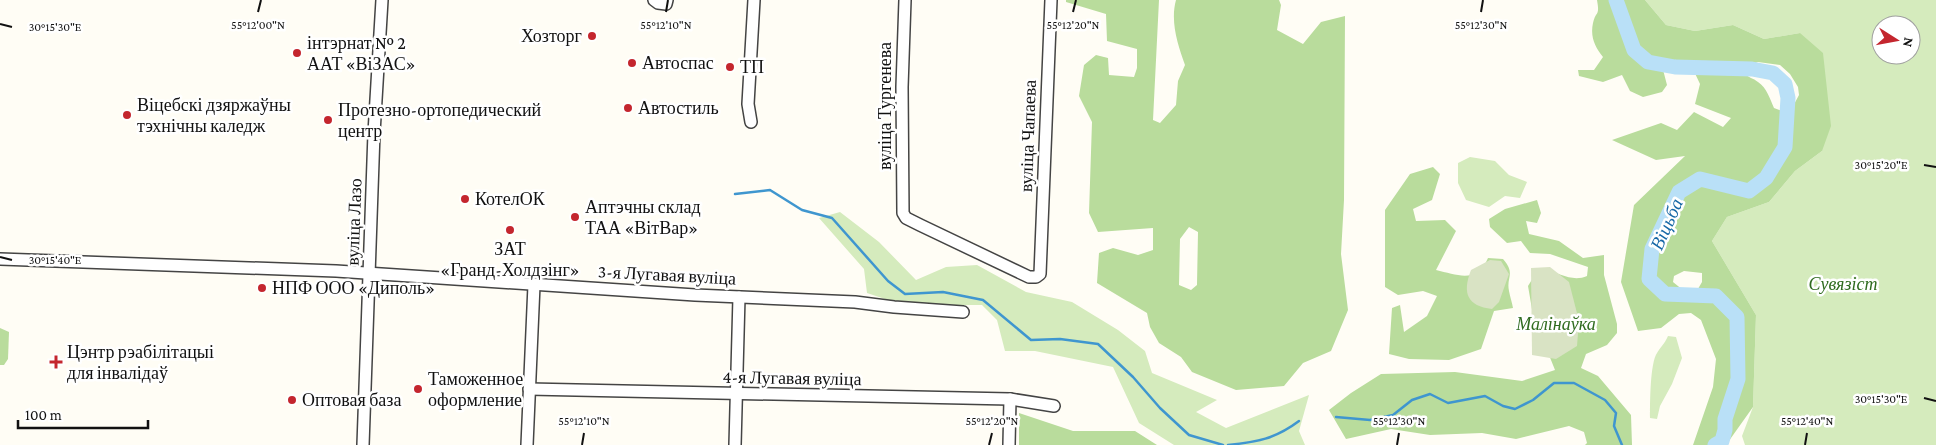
<svg xmlns="http://www.w3.org/2000/svg" width="1936" height="445" viewBox="0 0 1936 445" font-family="'Crimson Pro',serif">
<rect width="100%" height="100%" fill="#fffdf5"/>
<g fill="#d5ebbd" fill-rule="evenodd">
<path d="M1645,0H1936V445H1745L1742,436L1753,407L1756,315L1712,241L1727,217L1769,202L1795,171L1822,151L1800,33L1764,39L1733,25L1695,31L1666,25ZM1881,25H1911V55H1881Z"/>
<path d="M1470,157L1495,161L1509,175L1527,182L1520,198L1505,196L1489,207L1466,200L1458,183V163Z"/>
<path d="M840,212L879,242L916,280L946,267L977,265L1026,292L1072,302L1118,330L1145,351L1152,373L1217,400L1196,412L1226,428L1309,395L1299,431L1305,445H1174L1139,423L1113,367L1035,351H1005L997,320L982,305H903L867,293L864,269L819,218Z"/>
<path d="M1668,336L1676,337L1682,358L1672,384L1660,406L1657,419L1650,418C1650,404 1650,363 1657,353C1661,346 1664,345 1668,336Z"/>
</g>
<g fill="#b9dc9c" fill-rule="evenodd">
<path d="M1066,0H1159L1153,120L1160,123L1176,105L1178,81L1185,65C1178,45 1170,22 1176,0H1279L1281,5L1277,30L1303,44L1321,22L1345,16L1344,200L1341,254L1348,310L1331,351L1303,363L1284,386L1236,390L1192,372L1181,357L1159,343L1150,327L1147,313L1097,283L1099,253L1113,248L1138,255L1153,250V228L1098,232L1089,213L1092,122L1079,96L1084,65L1096,55L1108,58L1109,75L1134,77L1137,68V49L1107,41L1106,14L1066,2ZM1189,227L1198,232L1197,285L1191,290L1179,285L1180,239Z"/>
<path d="M1597,0H1645L1666,25L1695,31L1733,25L1764,39L1800,33L1823,53L1831,126L1822,151L1795,171L1769,202L1727,217L1712,241L1756,315L1753,407L1726,445H1693L1713,387L1716,359L1701,320L1691,313L1679,314L1661,328L1638,331L1621,282L1634,205L1685,156L1656,160L1612,140L1661,123L1677,130L1694,112L1723,127L1731,118L1695,104L1700,84L1692,67L1661,62L1667,85L1662,92L1643,97L1630,91L1622,75L1603,82L1579,76L1578,70H1594L1603,57C1595,47 1590,37 1593,23C1596,10 1600,17 1597,0ZM1758,62L1780,65L1790,74L1798,87L1799,95L1792,108L1782,111L1774,108C1770,99 1767,88 1758,82C1753,78 1749,78 1744,73V67ZM1684,271L1702,273V282L1695,294L1689,295L1673,282L1674,276Z"/>
<path d="M1433,167L1440,174L1432,200L1413,209L1416,221L1445,220L1456,231L1436,270C1458,275 1477,284 1488,258L1503,259C1516,274 1506,277 1509,291C1510,297 1512,302 1513,308L1494,311L1481,349L1449,360L1409,359L1389,354L1392,308L1400,305L1404,332L1427,316L1437,296L1423,291L1398,295L1385,287V210L1410,174Z"/>
<path d="M1537,200L1541,213L1537,223L1526,221L1529,234L1559,241L1583,258L1604,255V275L1617,324V333L1607,345L1586,354L1581,368L1598,376L1631,415L1632,445H1585L1587,443L1584,432L1569,426L1516,439L1482,433L1430,435L1391,429L1346,439L1329,410L1351,393L1381,374L1455,372L1522,381L1555,370L1533,315L1528,286L1533,278L1545,268C1559,274 1573,282 1587,276L1588,267L1550,254L1530,253L1521,241L1507,243L1490,227L1489,219L1505,209Z"/>
<path d="M0,328L9,332L8,359L4,365H0Z"/>
<path d="M1019,413L1073,431H1135L1157,445H1019Z"/>
</g>
<g fill="#d9e3c4">
<path d="M1490,260L1501,261L1509,274L1499,302L1492,309C1467,306 1462,293 1471,270Z"/>
<path d="M1550,267L1569,282L1579,321L1577,346L1556,359L1532,355L1531,268Z"/>
</g>
<g fill="none" stroke-linecap="round" stroke-linejoin="round">
<g stroke="#3f96cf" stroke-width="2.5">
<path d="M735,194L770,190L802,210L832,218L888,281L905,294L943,292L983,300L1031,340L1060,339L1098,344L1133,377L1160,408L1189,435L1223,445"/>
<path d="M1336,417L1370,420L1393,415L1412,400L1430,394L1448,403L1485,396L1503,406L1515,409L1533,400L1554,383H1574L1605,400L1616,413L1614,426L1622,445"/>
<path d="M1228,445C1257,442 1275,439 1299,421"/>
</g>
<path stroke="#b9e0f7" stroke-width="15" d="M1616,0L1634,50L1648,62L1675,67L1752,69L1773,73L1785,84L1788,98L1785,147L1766,178L1749,191L1700,179L1679,192L1652,249L1649,279L1665,294L1716,296L1737,317L1738,379L1725,419V430L1722,441L1715,445"/>
<defs>
<g id="minor">
<path d="M654,0L658,3L666,4L667,0"/>
<path d="M905,0L902,87L903,213L906,218L920,225L1029,277H1036L1040,274L1051,0"/>
<path d="M751,122L748,104L754,0"/>
<path d="M0,259L336,271L695,295L855,302L894,307L963,312"/>
<path d="M529,389L1010,399L1054,406"/>
<path d="M363,445L374,133L382,0"/>
<path d="M527,445L534,285"/>
<path d="M735,445L739,297"/>
<path d="M1009,445L1010,399"/>
</g>
</defs>
<use href="#minor" stroke="#444" stroke-width="14"/>
<use href="#minor" stroke="#fff" stroke-width="11"/>
</g>
<path fill="none" stroke="#111" stroke-width="2" d="M258,12L261,0M666,12L668,0M1073,12L1076,0M1481,12L1483,0M0,24L12,27M1924,165L1936,167M0,257L12,260M1924,398L1936,401M582,445L584,433M989,445L992,433M1397,445L1399,433M1805,445L1807,433"/>
<g fill="#c4262e" stroke="#fff" stroke-width="2">
<circle cx="592" cy="36" r="5"/>
<circle cx="297" cy="53" r="5"/>
<circle cx="632" cy="63" r="5"/>
<circle cx="730" cy="67" r="5"/>
<circle cx="628" cy="108" r="5"/>
<circle cx="127" cy="115" r="5"/>
<circle cx="328" cy="120" r="5"/>
<circle cx="465" cy="199" r="5"/>
<circle cx="575" cy="217" r="5"/>
<circle cx="510" cy="230" r="5"/>
<circle cx="262" cy="288" r="5"/>
<path d="M53.5 354.5h5v5h5v5h-5v5h-5v-5h-5v-5h5z"/>
<circle cx="418" cy="389" r="5"/>
<circle cx="292" cy="400" r="5"/>
</g>
<g text-anchor="middle" stroke-width="5" stroke-linejoin="round" paint-order="stroke">
<g font-size="18" fill="#111" stroke="#fff" text-anchor="start">
<text x="582" y="42" text-anchor="end">Хозторг</text>
<text x="307" y="49">інтэрнат № 2<tspan x="307" dy="21">ААТ «ВіЗАС»</tspan></text>
<text x="642" y="69">Автоспас</text>
<text x="740" y="73">ТП</text>
<text x="137" y="111">Віцебскі дзяржаўны<tspan x="137" dy="21">тэхнічны каледж</tspan></text>
<text x="638" y="114">Автостиль</text>
<text x="338" y="116">Протезно-ортопедический<tspan x="338" dy="21">центр</tspan></text>
<text x="475" y="205">КотелОК</text>
<text x="585" y="213">Аптэчны склад<tspan x="585" dy="21">ТАА «ВітВар»</tspan></text>
<text x="510" y="255" text-anchor="middle">ЗАТ<tspan x="510" dy="21">«Гранд-Холдзінг»</tspan></text>
<text x="272" y="294">НПФ ООО «Диполь»</text>
<text x="67" y="358">Цэнтр рэабілітацыі<tspan x="67" dy="21">для інвалідаў</tspan></text>
<text x="428" y="385">Таможенное<tspan x="428" dy="21">оформление</tspan></text>
<text x="302" y="406">Оптовая база</text>
</g>
<g font-size="18" fill="#111" stroke="#fff">
<text transform="translate(885 106) rotate(-90)" y="6">вуліца Тургенева</text>
<text transform="translate(1028 136) rotate(-88)" y="6">вуліца Чапаева</text>
<text transform="translate(354 222) rotate(-88)" y="6">вуліца Лазо</text>
<text transform="translate(667 275) rotate(3)" y="6">3-я Лугавая вуліца</text>
<text transform="translate(792 378) rotate(1)" y="6">4-я Лугавая вуліца</text>
</g>
<g font-size="18" font-style="italic" fill="#2f6b1f" stroke="#fff">
<text x="1843" y="290">Сувязіст</text>
<text x="1556" y="330">Малінаўка</text>
</g>
<g font-size="19" font-style="italic" fill="#1768a6" stroke="#fff">
<text transform="translate(1666 224) rotate(-66)" y="7">Віцьба</text>
</g>
</g>
<g font-size="12" text-anchor="middle" fill="#111" stroke="#fff" stroke-width="5" stroke-linejoin="round" paint-order="stroke">
<text x="258" y="29">55°12'00"N</text>
<text x="666" y="29">55°12'10"N</text>
<text x="1073" y="29">55°12'20"N</text>
<text x="1481" y="29">55°12'30"N</text>
<text x="55" y="31">30°15'30"E</text>
<text x="1881" y="169">30°15'20"E</text>
<text x="55" y="264">30°15'40"E</text>
<text x="1881" y="403">30°15'30"E</text>
<text x="584" y="425">55°12'10"N</text>
<text x="992" y="425">55°12'20"N</text>
<text x="1399" y="425">55°12'30"N</text>
<text x="1807" y="425">55°12'40"N</text>
</g>
<g transform="translate(1896 40) rotate(101)"><circle r="24" fill="#ffffff" stroke="#a0a0a0"/>
<path d="M0-4L9 19L0 12L-9 19Z" fill="#c4262e"/>
<text y="-8" font-size="14" font-weight="bold" text-anchor="middle" fill="#111111">N</text>
</g>
<path d="M18 420v8h130v-8" fill="none" stroke="#111111" stroke-width="2.5"/>
<text x="25" y="420" font-size="15" fill="#111111" stroke="#ffffff" stroke-width="4" paint-order="stroke">100 m</text>
</svg>
